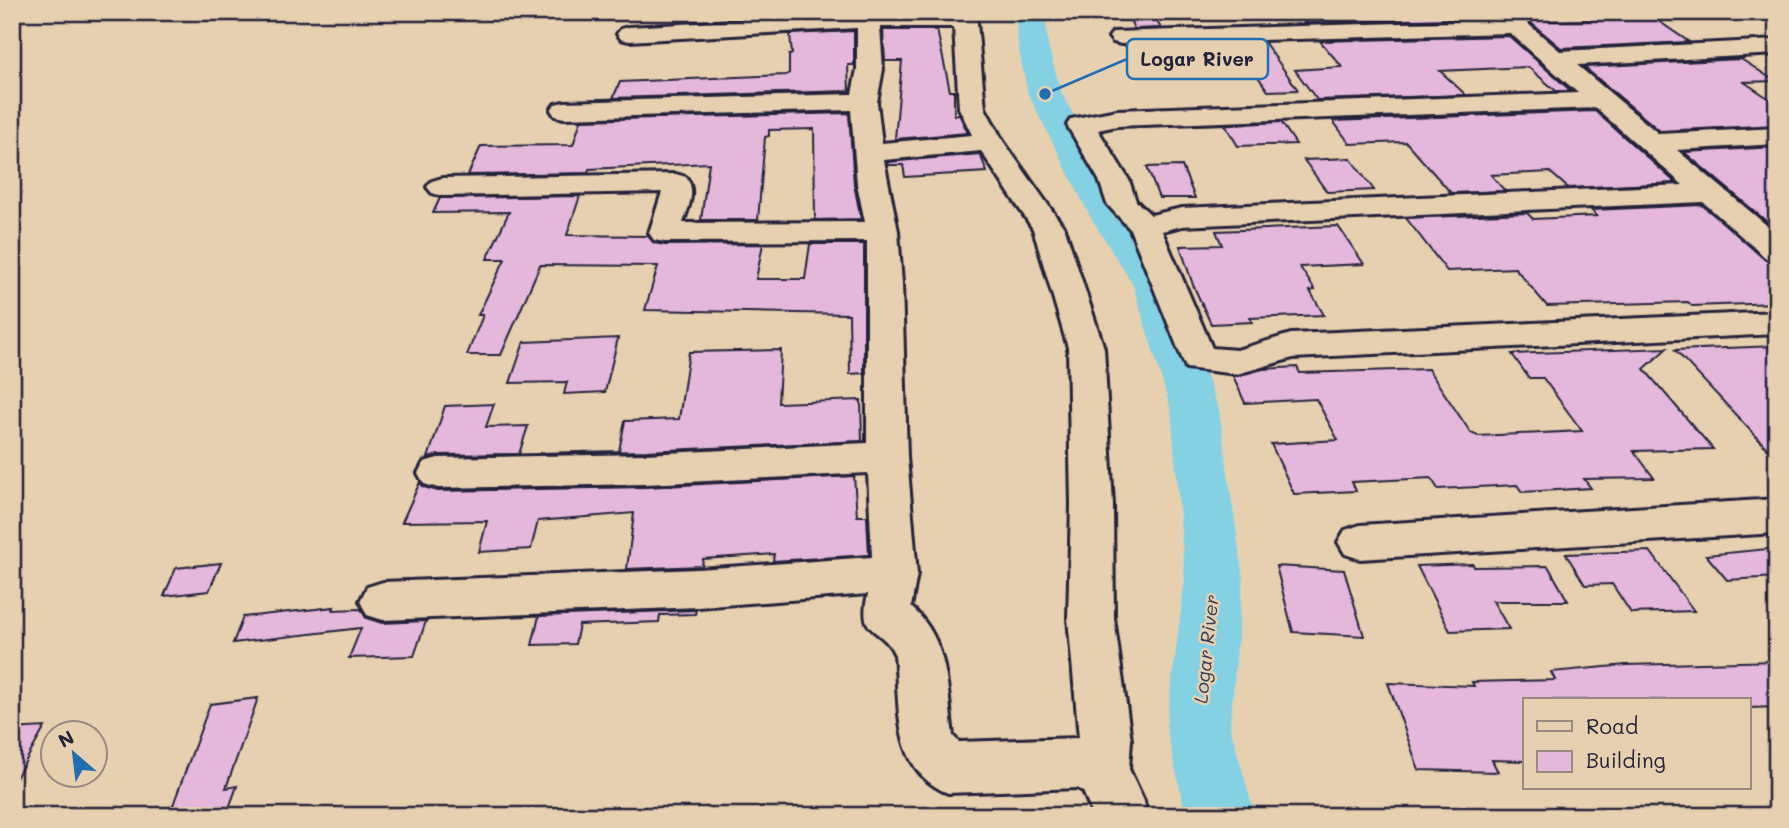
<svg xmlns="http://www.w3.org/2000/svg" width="1789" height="828" viewBox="0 0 1789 828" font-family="Mali,sans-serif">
<rect width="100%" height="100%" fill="#e7d0b0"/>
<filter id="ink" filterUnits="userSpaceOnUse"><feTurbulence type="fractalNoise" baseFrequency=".0143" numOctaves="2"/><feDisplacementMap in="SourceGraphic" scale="14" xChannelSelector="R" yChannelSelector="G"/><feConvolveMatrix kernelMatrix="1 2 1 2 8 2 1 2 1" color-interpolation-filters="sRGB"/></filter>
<g filter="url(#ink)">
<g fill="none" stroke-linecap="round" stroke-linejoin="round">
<path fill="#84d1e4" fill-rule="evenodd" d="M1015,12H1045L1048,46L1062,94L1130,216L1175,285L1219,410L1243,579L1230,727L1255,816H1186L1166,727L1185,579L1171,410L1133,285L1090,216L1028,94L1018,46Z"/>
</g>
<g fill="#e5b7db" stroke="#22223b" stroke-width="2">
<path d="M1127,12H1151L1161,28L1134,29Z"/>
<path d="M1295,12H1487L1490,18L1305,23Z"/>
<path d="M1518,12H1538L1551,21L1654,18L1689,42L1561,48Z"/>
<path d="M883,30H937L950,91H954V115L959,114L968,133L895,139L902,61H885Z"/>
<path d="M854,31V65H848L849,91L613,98L620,82L786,75L789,73V55L792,54L790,34Z"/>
<path d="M1509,36L1571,91H1556L1528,67L1440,71L1466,95L1317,100L1295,70L1342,67L1320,41Z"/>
<path d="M1265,43L1298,90L1268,91L1235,44Z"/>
<path d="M1741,59L1775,81L1744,82L1777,104V125L1660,131L1584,67Z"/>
<path d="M1595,111L1676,183L1568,188L1550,172L1491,175L1505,191L1451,193L1406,142L1350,144L1333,121Z"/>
<path d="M849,113L854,184L861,219L815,220L814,129L769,130V136L765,137L758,220H701L709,163L589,169L588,173L468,175L481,146L573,145L581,120Z"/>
<path d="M1281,122L1296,144L1238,146L1225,125Z"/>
<path d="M1777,147V226H1772L1684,152Z"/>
<path d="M980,154L987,172L905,177L903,165H888L887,162Z"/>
<path d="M1350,158L1374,190L1327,192L1304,160Z"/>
<path d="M1182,166L1195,198H1159L1147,167Z"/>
<path d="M580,196L567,235L648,236L654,243L665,245L763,244L756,279H805L810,244H864V373L850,374L849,314L645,310L658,266L540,265L501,355H467L483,315H478L505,259H487L509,212L433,213L440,198Z"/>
<path d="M1702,205L1777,268V303L1692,306L1688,302L1547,306L1515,268L1447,271L1406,218L1527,213L1533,219L1597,216L1591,210Z"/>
<path d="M1338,226L1364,264L1300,267L1315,290L1310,291L1324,315L1250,318L1252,322L1211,324L1193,285L1180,246L1222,245L1216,231Z"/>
<path d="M618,338L605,392L564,394L567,382L510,383L524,342Z"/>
<path d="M1777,346V459L1675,350Z"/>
<path d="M1667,348L1644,369L1713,449L1634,451L1654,478L1584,479L1591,488L1522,492L1517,485L1438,489L1431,478L1352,482L1356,491L1294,494L1271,444L1338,440L1316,399L1245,403L1233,376L1263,369L1297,367L1300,373L1428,369L1471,433L1478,436L1582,431L1543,378H1529L1512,354Z"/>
<path d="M781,350L778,403L861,400L862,441L646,451L539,453L619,451L625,421L679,419L689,352Z"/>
<path d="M494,404L486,427L528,426L519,454L438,455L428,458L445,406Z"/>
<path d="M854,476L857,516H867L869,555L773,561L774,554L703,559L702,566L627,569L634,513L538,521L531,549L479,552L487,521L402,522L420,482L423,487L438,491L646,487Z"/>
<path d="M1777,548V577L1727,580L1706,555Z"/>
<path d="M1650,551L1694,611L1631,613L1612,584L1585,585L1566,554Z"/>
<path d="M221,563L209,591L164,596L176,568Z"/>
<path d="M1473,564L1474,567L1548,566L1568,601H1493L1509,629L1450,631L1417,566Z"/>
<path d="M1276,566L1344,570L1364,636L1293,632Z"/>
<path d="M334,607L333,610L361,609L366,618L382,623L426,621L414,656L349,658L361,628L233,643L243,617Z"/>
<path d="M696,610L695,614L660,615L659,622L579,625L575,644L532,645L539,616Z"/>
<path d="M1777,661V707L1749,708V700H1525V761L1492,760L1498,772L1419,770L1388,683L1474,686L1472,682L1555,680L1551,672L1626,665Z"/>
<path d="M258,698L226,788L237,786L228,811L169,816L210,704Z"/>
<path d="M45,727L12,785V729Z"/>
</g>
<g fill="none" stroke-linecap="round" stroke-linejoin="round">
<defs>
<g id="minor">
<path d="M851,12H976L985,108L1003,141L1065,229L1104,348L1113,505L1114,618L1131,740L1129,769L1144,801L1147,816H1093L1083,791L1077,788L948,793C892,771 900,706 895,655C882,625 857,638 868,594L698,607L383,620L367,615L360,601L367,587L383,582L698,569L872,557L868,473L646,484L438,488L424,484L418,473L424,462L438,458L646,454L867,443V241L665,242L654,240L649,233L662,192L442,196L432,193L427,187L432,181L442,178L676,174L686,177C697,191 688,208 683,223L865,222L857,184L851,110L564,118L555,116L551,110L555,104L564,102L852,94L857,69V28L629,41L621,39L617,34L621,29L629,27L852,14ZM880,27H954L959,108L972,135L882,143L877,102L883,69ZM981,151L1033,229L1068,348L1071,505L1068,618L1079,738L959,742L953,736C947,689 949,640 911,607L917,574L907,457L902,283L898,231L884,160Z"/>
<path d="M1489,12H1514L1560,51L1777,40V54L1577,65L1659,134L1777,128V144L1677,150L1777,234V261L1766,258L1703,202L1182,226L1162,231L1212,348L1237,350L1291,334L1777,312V334L1293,358L1237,374L1186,368L1130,229L1107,204L1099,180L1067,125L1071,119L1117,110L1578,93L1510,33L1121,44L1113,42L1109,37L1113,32L1495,20ZM1596,108L1683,185L1182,208L1151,215L1136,201L1129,180L1098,130L1117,126Z"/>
<path d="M1777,499V533L1360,559L1345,554L1338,542L1345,530L1360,525Z"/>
</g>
</defs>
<use href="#minor" stroke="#22223b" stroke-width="6"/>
<use href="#minor" fill="#e7d0b0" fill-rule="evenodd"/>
</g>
</g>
<g text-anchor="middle" stroke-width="5" stroke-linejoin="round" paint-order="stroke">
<g font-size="19" font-style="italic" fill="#313c54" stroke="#e7d0b0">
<text transform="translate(1206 649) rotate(-84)" y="7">Logar River</text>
</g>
</g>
<path fill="none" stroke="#1f6fb2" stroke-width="2.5" d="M1045 94L1127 59"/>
<circle fill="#1f6fb2" stroke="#e7d0b0" stroke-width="2.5" cx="1045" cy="94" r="7"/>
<rect fill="#e7d0b0" stroke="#1f6fb2" stroke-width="2.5" x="1127" y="39" width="141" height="40" rx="7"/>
<g font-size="19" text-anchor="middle" font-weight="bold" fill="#22223b">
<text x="1197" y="66">Logar River</text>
</g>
<rect width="1789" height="828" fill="none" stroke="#e7d0b0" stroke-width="42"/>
<rect x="21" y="21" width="1747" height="786" fill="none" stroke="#22223b" stroke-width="2.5" filter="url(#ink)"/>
<rect x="1523" y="698" width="228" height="91" fill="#e7d0b0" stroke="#988a81" stroke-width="2"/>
<rect x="1537" y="721" width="35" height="10" fill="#e7d0b0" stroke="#988a81" stroke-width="2"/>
<text x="1586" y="734" font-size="21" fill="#22223b">Road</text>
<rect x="1537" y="751" width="35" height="21" fill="#e5b7db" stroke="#988a81" stroke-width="2"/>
<text x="1586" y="768" font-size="21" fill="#22223b">Building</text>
<g transform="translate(74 754) rotate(332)"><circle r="33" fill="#e7d0b0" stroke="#988a81" stroke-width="2"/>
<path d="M0-5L12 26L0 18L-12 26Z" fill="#1f6fb2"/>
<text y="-10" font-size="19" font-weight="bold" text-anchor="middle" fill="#22223b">N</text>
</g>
</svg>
